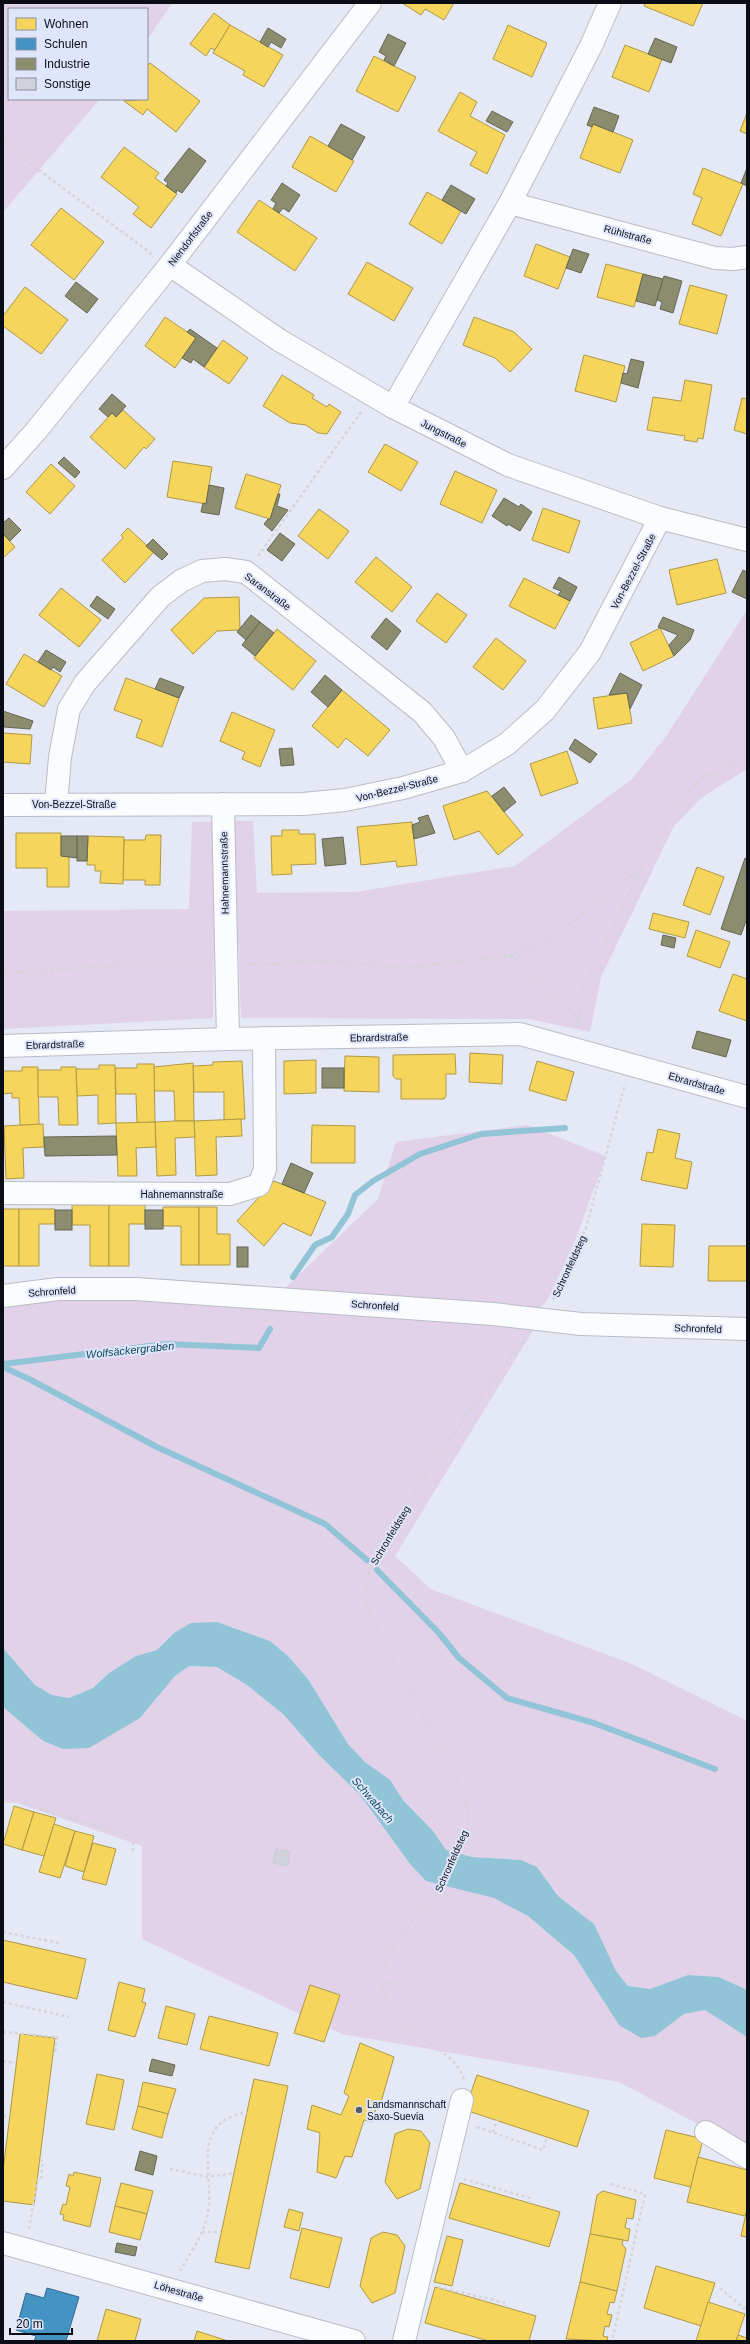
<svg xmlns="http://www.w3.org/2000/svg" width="750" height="2344" viewBox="0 0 750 2344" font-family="Helvetica,sans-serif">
<rect width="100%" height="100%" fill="#e5e8f5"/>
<g fill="#e1d1e9">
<path d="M3,3H172L147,40V9H9V99H100L3,212Z"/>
<path d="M747,610V769L701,798L674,826L601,977L590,1032L529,1019L241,1018L234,821H253L257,893L356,892L515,866L632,779L667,735Z"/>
<path d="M192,822H215L213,1018L3,1029V911L189,909Z"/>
<path d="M527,1125L606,1156L574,1243L548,1299L542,1306L536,1309L281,1292L378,1199L396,1142Z"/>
<path d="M136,1289L540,1319L395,1556L431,1589L632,1664L747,1721V1990L719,1977L688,1975L650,1989L628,1986L616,1971L594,1924L558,1896L537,1867L521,1860L472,1857L446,1850L433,1831L403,1800L390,1780L365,1762L348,1744L308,1679L288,1656L270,1641L217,1622L174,1633L157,1650L136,1656L109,1673L93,1688L69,1698L52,1695L35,1685L3,1648V1304Z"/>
<path d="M189,1666L217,1667L247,1685L283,1714L320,1756L360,1795L410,1864L426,1880L494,1898L528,1916L574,1955L619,2025L655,2036L684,2014L705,2010L747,2037V2150L619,2082L342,2034L142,1939V1846L17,1803L3,1802V1707L43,1741L63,1749L140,1718L175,1676Z"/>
</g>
<path fill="#92c4d8" d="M217,1622L270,1641L288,1656L308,1679L348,1744L365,1762L390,1780L403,1800L433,1831L446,1850L472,1857L521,1860L537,1867L558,1896L594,1924L616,1971L628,1986L650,1989L688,1975L719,1977L747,1990V2037L705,2010L684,2014L655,2036L641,2038L619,2025L574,1955L528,1916L494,1898L426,1881L410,1864L360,1795L320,1756L283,1714L247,1685L217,1667L189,1666L175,1676L140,1718L89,1748L63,1749L43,1741L3,1707V1648L35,1685L52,1695L69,1698L93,1688L109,1673L136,1656L157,1650L174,1633L191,1623Z"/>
<g fill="#f6d55c" stroke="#af9947">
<path d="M402,3H454L444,20L425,9L421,15Z"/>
<path d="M645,3H703L693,26L644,6Z"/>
<path d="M214,13L230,25L215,50L211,48L206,56L190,44Z"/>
<path d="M230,25L283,55L264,87L243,75L245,71L213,53Z"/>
<path d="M508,25L547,43L532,77L493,59Z"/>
<path d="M625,45L662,59L649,92L612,77Z"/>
<path d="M374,56L416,77L398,112L356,91Z"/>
<path d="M150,63L200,101L176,132L147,109L143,115L124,101L147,99V66Z"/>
<path d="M460,92L477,102L470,116L505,135L487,174L470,165L477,152L438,131Z"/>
<path d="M747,113V134L740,131Z"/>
<path d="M593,124L633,140L620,173L580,158Z"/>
<path d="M310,136L354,161L336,192L292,167Z"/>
<path d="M124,147L159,173L155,178L177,194L151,228L133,214L139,207L101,177Z"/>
<path d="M703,168L743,184L721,236L692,224L702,198L693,194Z"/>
<path d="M427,192L461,211L442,244L409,224Z"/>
<path d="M259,200L317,238L295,271L237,232Z"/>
<path d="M61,208L104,242L74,280L31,245Z"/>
<path d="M536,244L570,257L558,289L524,276Z"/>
<path d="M367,262L413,288L394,321L348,294Z"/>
<path d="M606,264L643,274L634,307L597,297Z"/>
<path d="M690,285L727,295L717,334L679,324Z"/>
<path d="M25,287L68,320L41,354L3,326V316Z"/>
<path d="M165,317L196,338L175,368L145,346Z"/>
<path d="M474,317L514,332L532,349L510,372L495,358L463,345Z"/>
<path d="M223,340L248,358L229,384L204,367Z"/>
<path d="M584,355L625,366L616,402L575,391Z"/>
<path d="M282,375L314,395L312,398L327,407L329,404L341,412L327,434L318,433L306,425L290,423L263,406Z"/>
<path d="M685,380L712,385L703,439L698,438L697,442L684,440L685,436L647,430L653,397L681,401Z"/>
<path d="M742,398L747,399V434L734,430Z"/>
<path d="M123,410L155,439L146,449L144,447L125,469L90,437L112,413L116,417Z"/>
<path d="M385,444L418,462L401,491L368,472Z"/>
<path d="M173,461L212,467L206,504L167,497Z"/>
<path d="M51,464L75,486L50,514L26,492Z"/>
<path d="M455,471L497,490L482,523L440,504Z"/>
<path d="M246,474L281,485L270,519L235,508Z"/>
<path d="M543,508L580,521L569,553L532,540Z"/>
<path d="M319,509L349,531L328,559L298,536Z"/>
<path d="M128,528L154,552L125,583L102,560L123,538L121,535Z"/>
<path d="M3,534L15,547L3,558Z"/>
<path d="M376,557L412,587L392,612L355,582Z"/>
<path d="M717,559L726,593L677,605L669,570Z"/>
<path d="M524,578L570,601L555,629L509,606Z"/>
<path d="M61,588L101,620L79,647L39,615Z"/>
<path d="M437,593L467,615L446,643L416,621Z"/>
<path d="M239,597L240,630L217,631L193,654L171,630L204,598Z"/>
<path d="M660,628L674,656L643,671L630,643Z"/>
<path d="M277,629L316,661L293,690L254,658Z"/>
<path d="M496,638L526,661L503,690L473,667Z"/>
<path d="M24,654L62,676L44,707L6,684Z"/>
<path d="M126,678L179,698L162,747L136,737L142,720L114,710Z"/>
<path d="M342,690L390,730L368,756L346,738L338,748L312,726Z"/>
<path d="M627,693L632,723L598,729L593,698Z"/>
<path d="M232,712L275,730L260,767L242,759L245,752L220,741Z"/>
<path d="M3,719V733L32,735L30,764L3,762Z"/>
<path d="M567,751L578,783L541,796L530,764Z"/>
<path d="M487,791L523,835L498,855L479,831L454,840L443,806Z"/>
<path d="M412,822L417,865L397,867L396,861L361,865L357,827Z"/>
<path d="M282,830H299V834H315L316,864L291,865L292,874L272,875L271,836H282Z"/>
<path d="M16,833H61V856H69V887H47V868H16Z"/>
<path d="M146,835H161L160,885H145V880H123L124,840H145Z"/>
<path d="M88,836L124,837L123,884L100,883L101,871H95V865H87Z"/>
<path d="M697,867L724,877L710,915L683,905Z"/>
<path d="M653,913L689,922L685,938L649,929Z"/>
<path d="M696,930L730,942L720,968L687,956Z"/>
<path d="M733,974L747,979V1021L719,1011Z"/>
<path d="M470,1053L503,1055L502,1084L469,1082Z"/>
<path d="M455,1054L456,1074H446V1096L444,1099H401V1079H396L393,1076V1055Z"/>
<path d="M345,1056L379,1057V1092L344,1091Z"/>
<path d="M316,1060V1093L284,1094V1061Z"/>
<path d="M242,1061L245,1119L224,1120V1092H194L193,1066L213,1065V1062Z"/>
<path d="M537,1061L574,1072L566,1101L529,1090Z"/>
<path d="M193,1063L194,1121H175L174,1091H154V1067Z"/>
<path d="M137,1064H154L155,1122L137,1123L136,1094H116L115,1068H137Z"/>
<path d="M99,1065H115L116,1123L98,1124V1095L77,1096L76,1069H99Z"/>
<path d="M22,1067H38L39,1125H20L19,1098H12V1093L3,1094V1071H22Z"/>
<path d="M61,1067H76L78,1125H59L58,1097H38V1070H61Z"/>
<path d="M241,1119L242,1136L216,1137L217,1175L196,1176L194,1121Z"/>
<path d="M175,1121H194L195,1137L175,1138L176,1175L157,1176L155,1122Z"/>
<path d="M155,1122L156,1147L136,1148L137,1176H118L116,1123Z"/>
<path d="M43,1124L44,1147L23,1148L24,1178L6,1179L4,1126Z"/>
<path d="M312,1125L355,1126V1163H311Z"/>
<path d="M658,1129L680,1134L675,1158L692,1162L687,1189L641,1180L647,1152L653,1153Z"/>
<path d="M274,1181L326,1202L311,1236L283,1223L264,1246L237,1221Z"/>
<path d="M72,1205H109V1266H90V1225H72Z"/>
<path d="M109,1205H145V1224H129V1266H109Z"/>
<path d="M163,1207H199V1265H181V1226H163Z"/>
<path d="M199,1207H217V1234H230V1265H199Z"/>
<rect x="3" y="1209" width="16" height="57"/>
<path d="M19,1209H55V1224H39V1266H19Z"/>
<path d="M642,1224L675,1225L673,1267L640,1266Z"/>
<path d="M709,1246H747V1281H708Z"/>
<path d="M14,1806L34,1812L22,1850L3,1844Z"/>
<path d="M34,1812L56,1818L44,1856L22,1850Z"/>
<path d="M54,1824L75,1831L60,1878L39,1872Z"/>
<path d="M75,1831L94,1836L84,1872L65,1866Z"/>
<path d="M93,1843L116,1849L106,1885L82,1879Z"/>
<path d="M3,1940L86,1959L77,1999L3,1982Z"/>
<path d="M119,1982L145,1989L142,2002L146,2003L135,2037L108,2030Z"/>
<path d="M310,1985L340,1995L324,2042L294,2033Z"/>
<path d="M166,2006L195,2014L187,2045L158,2038Z"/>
<path d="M209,2016L278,2033L269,2066L200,2049Z"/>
<path d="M20,2034L55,2038L34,2205L3,2201V2171Z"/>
<path d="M360,2043L394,2057L381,2102H378L372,2122L364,2120L352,2157L345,2156L336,2178L317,2172L320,2133L307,2129L312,2105L341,2115L349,2096L344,2093Z"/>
<path d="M97,2074L124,2080L114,2130L86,2124Z"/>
<path d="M477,2075L589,2111L577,2147L465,2110Z"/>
<path d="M254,2079L288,2086L249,2269L215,2262Z"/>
<path d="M143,2082L176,2089L168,2114L138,2106Z"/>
<path d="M138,2106L168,2114L162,2138L132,2129Z"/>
<path d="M408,2129L421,2131L430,2143L420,2189L397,2199L385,2182L395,2134Z"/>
<path d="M666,2130L703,2139L691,2187L654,2178Z"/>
<path d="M698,2157L747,2170V2209L745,2216L687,2202Z"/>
<path d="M74,2172L101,2178L90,2227L63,2220L64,2215L60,2214L63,2204L66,2205L70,2187L66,2186L69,2174L73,2176Z"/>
<path d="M121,2183L153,2191L147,2214L115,2206Z"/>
<path d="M460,2183L560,2212L549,2247L449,2218Z"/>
<path d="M603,2191L636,2200L633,2219L627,2218L625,2228L630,2229L628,2241L590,2234L597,2195Z"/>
<path d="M115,2206L147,2214L140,2240L109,2232Z"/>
<path d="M289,2209L303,2213L299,2231L284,2227Z"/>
<path d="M747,2209V2237L741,2236Z"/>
<path d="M302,2228L342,2238L329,2288L290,2278Z"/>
<path d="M383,2232L397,2235L405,2246L395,2293L372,2303L360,2286L371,2238Z"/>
<path d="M590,2234L623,2240L622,2244L626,2249L617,2291L580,2282Z"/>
<path d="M447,2236L463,2240L452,2286L434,2282Z"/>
<path d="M656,2266L715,2283L701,2326L644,2308Z"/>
<path d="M580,2282L617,2291L614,2303L610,2302L607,2314L612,2315L609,2327L605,2326L603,2336L608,2337L607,2341L566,2339Z"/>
<path d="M435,2287L536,2316L529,2341H489L425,2323Z"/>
<path d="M708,2302L745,2314L736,2341H696Z"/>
<path d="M106,2309L141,2319L135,2341H97Z"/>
<path d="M197,2331L228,2341H194Z"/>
<path d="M738,2335L747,2338V2341H736Z"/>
</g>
<path fill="#4393c3" stroke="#326b8f" d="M47,2288L79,2297L66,2341H34L36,2336L16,2330L26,2293L44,2298Z"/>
<g fill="#8c8c6e" stroke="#656653">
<path d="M268,28L286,39L281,48L271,42L268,47L260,42Z"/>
<path d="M388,34L406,43L394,66L384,60L386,56L379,52Z"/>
<path d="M655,38L677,47L671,63L648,54Z"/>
<path d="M594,107L619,116L613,132L593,124L592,127L587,125Z"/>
<path d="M492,111L513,122L507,132L486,121Z"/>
<path d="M341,124L365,137L352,160L328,146Z"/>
<path d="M189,148L206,161L182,193L177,190L176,193L166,186L168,183L164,180Z"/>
<path d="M747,168V186L741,183Z"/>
<path d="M282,183L300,195L289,212L283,208L279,213L273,209L276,203L271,200Z"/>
<path d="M451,185L475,199L466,214L442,200Z"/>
<path d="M573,249L589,254L581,273L566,268Z"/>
<path d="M643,274L663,279L655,306L636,301Z"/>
<path d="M664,276L682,281L673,313L660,309L662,302L657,300Z"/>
<path d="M76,282L98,299L87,313L65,296Z"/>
<path d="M190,329L217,348L204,367L193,359L191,363L182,358L196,338L187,332Z"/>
<path d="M631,359L644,362L638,388L621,383L623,373L627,374Z"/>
<path d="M112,394L126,406L116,417L112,413L108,417L99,409Z"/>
<path d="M64,457L80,472L75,478L58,463Z"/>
<path d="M209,485L224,488L219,515L201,512L203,503L206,504Z"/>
<path d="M278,494H280L277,506L288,510L272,531L264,524L268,519H270Z"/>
<path d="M504,498L519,507L521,504L532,512L520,531L508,524L507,526L492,516Z"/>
<path d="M9,518L21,530L10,541L3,534V523Z"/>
<path d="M280,533L295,544L282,561L267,550Z"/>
<path d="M153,539L168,554L162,560L146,546Z"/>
<path d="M743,570L747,572V599L732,592Z"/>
<path d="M559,577L577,587L570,601L558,595L561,591L553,588Z"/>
<path d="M97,596L115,609L108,619L90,606Z"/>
<path d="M251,615L260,622L246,640L237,632Z"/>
<path d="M663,617L694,630L690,640L674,656L669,645L678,635L658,627Z"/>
<path d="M386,618L401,631L387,650L371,637Z"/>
<path d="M260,622L274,633L255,656L242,645Z"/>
<path d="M46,650L66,662L60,672L53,667L51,670L38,662Z"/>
<path d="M620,673L642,685L630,709L627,693L609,695Z"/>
<path d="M325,675L342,690L328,707L311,692Z"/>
<path d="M160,678L184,687L179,698L155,689Z"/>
<path d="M3,711L33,721L30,729L4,727Z"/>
<path d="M575,739L597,754L590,763L569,749Z"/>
<path d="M292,748L294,765L281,766L279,749Z"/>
<path d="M504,787L516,802L504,812L492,796Z"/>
<path d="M428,815L435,833L414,839L412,825L420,822L418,818Z"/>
<path d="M61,836H77V858L61,856Z"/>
<path d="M77,836H88L87,861H77Z"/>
<path d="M343,837L346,864L325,866L322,839Z"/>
<path d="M745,858L747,859V918L741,935L721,929Z"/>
<path d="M663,935L676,938L674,948L661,945Z"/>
<path d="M697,1031L731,1040L726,1057L692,1048Z"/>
<rect x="322" y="1068" width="22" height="20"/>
<path d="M116,1136L117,1155L45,1156L44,1137Z"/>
<path d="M291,1163L313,1173L304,1193L282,1184Z"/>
<rect x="55" y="1210" width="17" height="20"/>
<rect x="145" y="1210" width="18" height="19"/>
<rect x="237" y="1247" width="11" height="20"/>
<path d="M152,2059L175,2065L172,2076L149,2071Z"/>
<path d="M140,2151L157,2156L153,2175L135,2170Z"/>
<path d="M117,2243L137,2247L135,2256L115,2252Z"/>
</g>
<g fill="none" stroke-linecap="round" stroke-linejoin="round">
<g stroke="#92c4d8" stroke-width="6">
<path d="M293,1277L315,1245L332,1237L348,1214L355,1195L373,1181L420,1154L481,1134L565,1128"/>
<path d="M3,1364L166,1344L259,1348L270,1329"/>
<path d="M3,1367L29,1379L159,1448L325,1524L367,1560"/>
<path d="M377,1570L438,1632L459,1658L507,1698L594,1723L715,1769"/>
</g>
</g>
<path fill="#d1d1dc" stroke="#cacad5" d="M276,1849L290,1852L288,1866L273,1863Z"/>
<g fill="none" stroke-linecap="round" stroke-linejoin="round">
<defs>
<g id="minor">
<path d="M610,3L591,46L510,203L715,258L733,259L747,257"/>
<path d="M170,265L279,340L393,407L508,465L660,518L747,540"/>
<path d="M393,407L510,203"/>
<path d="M3,468L36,431L170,265L370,3"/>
<path d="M56,804L60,757L69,709L85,683L160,597L181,581L202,571L225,569L246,572L422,712L444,738L462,771"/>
<path d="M223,804L228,1039"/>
<path d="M3,805L303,804L345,800L403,788L462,771L507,744L545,710L590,652L660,518"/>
<path d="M3,1046L228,1039L520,1034L747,1097"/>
<path d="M3,1193L230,1194L259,1185L265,1169L264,1038"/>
<path d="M3,1296L58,1289H136L493,1314L581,1324L747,1329"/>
<path d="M706,2132L747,2157"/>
<path d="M3,2243L354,2341"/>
<path d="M404,2341L462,2100"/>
</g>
</defs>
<use href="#minor" stroke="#babdc7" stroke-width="24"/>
<g stroke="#d5d5d9" stroke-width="2.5" stroke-dasharray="3 3" stroke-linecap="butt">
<path d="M3,138L32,165L152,254"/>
<path d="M258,556L361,412"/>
<path d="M511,955L580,1021"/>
<path d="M247,965L324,961L407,968L511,955L552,938L643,866"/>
<path d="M3,974L118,965H206"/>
<path d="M578,1028L580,1021L578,999L643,866L682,800L700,778L747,757"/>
<path d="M553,1300L586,1228L625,1084"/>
<path d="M40,1809L133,1837V1854"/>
<path d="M3,1932L59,1943"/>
<path d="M384,1983H391"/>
<path d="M3,2002L69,2017"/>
<path d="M3,2032L57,2037L55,2054"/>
<path d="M3,2061L16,2063"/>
<path d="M464,2079C452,2044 399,2037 387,2001C373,1963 401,1934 424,1908C429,1903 435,1898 439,1892C445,1883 467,1832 468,1822C470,1811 465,1800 462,1789L373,1621L365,1598L370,1569L430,1467L478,1399L526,1339"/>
<path d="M3,2116L9,2117"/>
<path d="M477,2127L543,2150L547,2137"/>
<path d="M493,2132L497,2119"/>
<path d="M170,2169L208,2177L234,2173"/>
<path d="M464,2179L530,2198L529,2203"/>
<path d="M611,2184L645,2194L612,2341"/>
<path d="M29,2229L38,2178H41L43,2161L40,2160"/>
<path d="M202,2232H221"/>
<path d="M180,2271C190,2253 204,2234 208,2213C215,2173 188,2123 247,2112"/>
<path d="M438,2287L506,2303L505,2307"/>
<path d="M720,2288L747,2311"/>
</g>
<use href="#minor" stroke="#fbfcfe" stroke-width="22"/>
</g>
<circle fill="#575a63" stroke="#dfe5fb" stroke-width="1.5" cx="359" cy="2110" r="4"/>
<g text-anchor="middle" stroke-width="4" stroke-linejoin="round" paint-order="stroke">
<g font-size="10" fill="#0a0d15" stroke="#dfe5fb">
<text transform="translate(628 234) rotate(15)" y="4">Rühlstraße</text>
<text transform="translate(190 238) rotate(-53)" y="4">Niendorfstraße</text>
<text transform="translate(444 433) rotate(27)" y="4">Jungstraße</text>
<text transform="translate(633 571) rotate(-62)" y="4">Von-Bezzel-Straße</text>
<text transform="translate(268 591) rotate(37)" y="4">Saranstraße</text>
<text transform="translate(397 788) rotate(-14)" y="4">Von-Bezzel-Straße</text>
<text x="74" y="808">Von-Bezzel-Straße</text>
<text transform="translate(224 873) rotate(-91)" y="4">Hahnemannstraße</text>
<text transform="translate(379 1037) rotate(-1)" y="4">Ebrardstraße</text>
<text transform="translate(55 1044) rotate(-2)" y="4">Ebrardstraße</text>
<text transform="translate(697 1083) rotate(16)" y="4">Ebrardstraße</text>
<text x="182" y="1198">Hahnemannstraße</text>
<text transform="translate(569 1266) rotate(-65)" y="4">Schronfeldsteg</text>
<text transform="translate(52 1291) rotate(-4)" y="4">Schronfeld</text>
<text transform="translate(375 1305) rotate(4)" y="4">Schronfeld</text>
<text transform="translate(698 1328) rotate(2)" y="4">Schronfeld</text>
<text transform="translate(390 1535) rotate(-59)" y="4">Schronfeldsteg</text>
<text transform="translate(451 1861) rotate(-66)" y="4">Schronfeldsteg</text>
<text transform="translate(179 2291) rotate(16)" y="4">Löhestraße</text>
</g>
<g font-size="10" fill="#0a0d15" stroke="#dfe5fb" text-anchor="start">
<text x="367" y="2108">Landsmannschaft<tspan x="367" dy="12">Saxo-Suevia</tspan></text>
</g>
<g font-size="11" font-style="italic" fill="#094858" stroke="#dfe5fb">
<text transform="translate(130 1350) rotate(-6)" y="4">Wolfsäckergraben</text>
<text transform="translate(373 1800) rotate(49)" y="4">Schwabach</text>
</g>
</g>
<rect width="750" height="2344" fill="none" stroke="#0a0d15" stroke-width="8"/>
<rect x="8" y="8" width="140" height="92" fill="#dfe5fb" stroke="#8a8f9f"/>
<rect x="16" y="18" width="20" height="12" fill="#f6d55c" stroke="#8a8f9f"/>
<text x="44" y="28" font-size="12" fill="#0a0d15">Wohnen</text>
<rect x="16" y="38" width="20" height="12" fill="#4393c3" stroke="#8a8f9f"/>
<text x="44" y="48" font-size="12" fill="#0a0d15">Schulen</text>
<rect x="16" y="58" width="20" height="12" fill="#8c8c6e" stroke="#8a8f9f"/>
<text x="44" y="68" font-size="12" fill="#0a0d15">Industrie</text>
<rect x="16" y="78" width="20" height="12" fill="#d1d1dc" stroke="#8a8f9f"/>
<text x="44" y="88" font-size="12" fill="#0a0d15">Sonstige</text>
<path d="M10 2328v6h62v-6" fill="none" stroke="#0a0d15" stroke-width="2"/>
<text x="16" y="2328" font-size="12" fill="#0a0d15" stroke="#dfe5fb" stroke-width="3" paint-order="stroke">20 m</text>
</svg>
